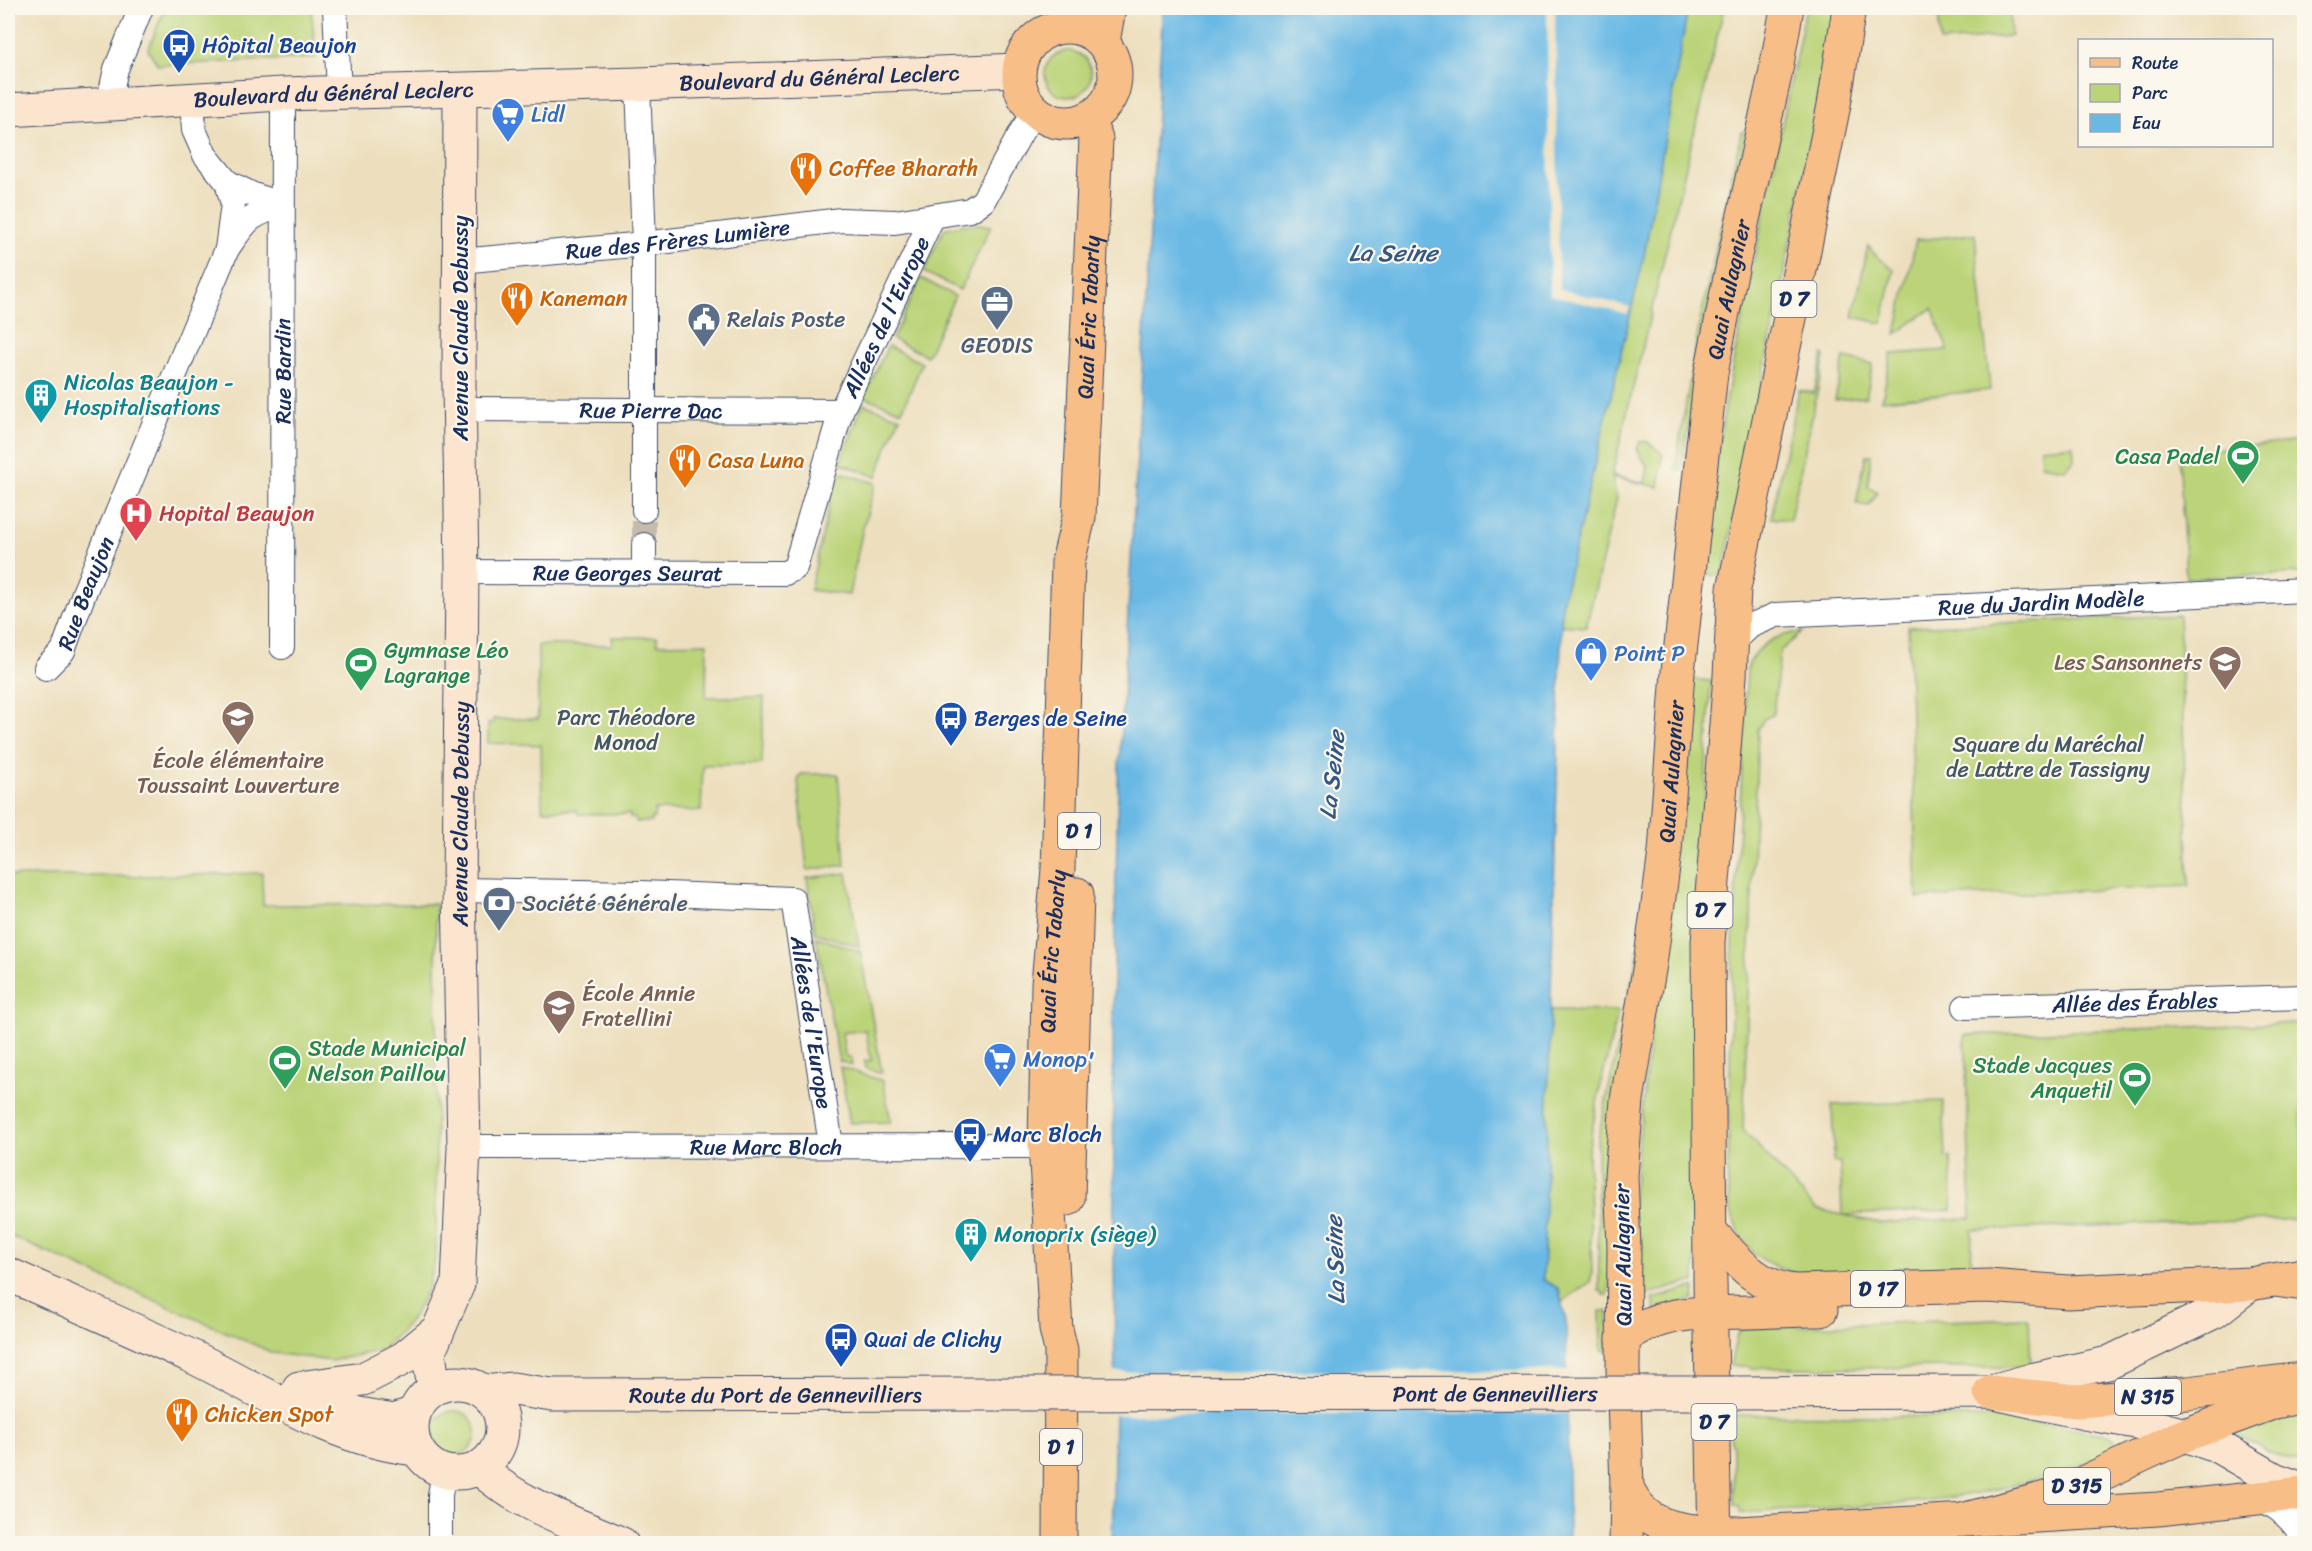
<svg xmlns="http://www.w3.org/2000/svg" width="2312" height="1551" viewBox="0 0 2312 1551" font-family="Sriracha,sans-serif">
<rect width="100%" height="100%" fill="#fbf7ec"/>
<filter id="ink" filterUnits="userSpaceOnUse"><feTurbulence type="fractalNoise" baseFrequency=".0167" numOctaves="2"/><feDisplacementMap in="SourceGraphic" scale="12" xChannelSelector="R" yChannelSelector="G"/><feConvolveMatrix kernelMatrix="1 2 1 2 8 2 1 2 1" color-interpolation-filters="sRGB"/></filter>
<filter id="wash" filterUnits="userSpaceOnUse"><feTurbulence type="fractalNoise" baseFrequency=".008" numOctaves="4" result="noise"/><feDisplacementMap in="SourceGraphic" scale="24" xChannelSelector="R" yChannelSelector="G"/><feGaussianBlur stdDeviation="1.35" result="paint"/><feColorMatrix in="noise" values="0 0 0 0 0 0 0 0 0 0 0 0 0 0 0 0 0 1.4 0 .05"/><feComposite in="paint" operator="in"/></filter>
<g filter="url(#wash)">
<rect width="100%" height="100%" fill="#eddfbe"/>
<g fill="#bbd479" stroke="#6b826c" stroke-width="1.5">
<path d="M165,8H311L316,58L158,65L148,50Z"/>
<path d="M1688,8H1724L1612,475L1645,483L1648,467L1637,450L1640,442L1646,441L1663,454L1659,487L1612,477L1617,498L1586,627L1561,625L1562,602L1644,256Z"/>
<path d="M1806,8H1838L1722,576L1706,574L1702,568L1723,419L1734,358Z"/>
<path d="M1938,8H2009L2011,36L1940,42Z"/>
<circle cx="1068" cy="74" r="23"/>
<path d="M1747,129L1704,328L1681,471L1675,469L1699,326L1741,133Z"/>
<path d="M979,224L991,226L960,290L924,272L944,229L961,225Z"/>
<path d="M1975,234L1990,390L1882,400L1891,354L1948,350L1932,308L1896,334L1916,240Z"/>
<path d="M1868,246L1878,258L1894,269L1882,323L1853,317Z"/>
<path d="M921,278L955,296L927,356L892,339Z"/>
<path d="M888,346L922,363L902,411L864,397Z"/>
<path d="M1823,355L1825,356L1790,520L1771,518L1799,390L1814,393Z"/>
<path d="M1844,358L1873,364L1866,397L1835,400Z"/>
<path d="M863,404L900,417L887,447L877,477L840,463Z"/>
<path d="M2304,441V573L2186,578L2179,452Z"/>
<path d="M2073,445L2074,460L2065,469L2041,465L2040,448Z"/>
<path d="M1866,455H1871L1868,486L1878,492L1869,506L1856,504Z"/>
<path d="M839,472L876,483L863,528L849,595L810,590L831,497Z"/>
<path d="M2179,615L2189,886L1917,898L1908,627Z"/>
<path d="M1803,632L1780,651L1773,715L1764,719L1758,730L1743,1130L1816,1209L1842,1215L1840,1162H1834L1832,1105L1943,1101L1946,1157H1951L1952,1210L1843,1215L1880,1223L1971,1218L1965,1035L2299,1023L2304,1219L1972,1230L1971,1271L1815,1276C1758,1271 1729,1241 1728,1183L1732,964L1747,669C1756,644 1777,634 1803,632Z"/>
<path d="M612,637H657V644L707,643L706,697H764L762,764L703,765L701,811L655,810L654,818H651V822H636L635,818H630V814H578L576,810H542L541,745L488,743V723H493V719H538V645H613Z"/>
<path d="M1688,679L1711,681C1698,881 1697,1081 1695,1281L1635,1298L1632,1206Z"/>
<path d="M1667,682L1608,1295H1603L1602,1291H1599L1597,1144L1639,948Z"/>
<path d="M801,774H838L845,865L807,870L798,781Z"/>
<path d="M262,873L263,905L436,904V1255L428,1289L411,1320L382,1350L331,1361L273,1353L8,1235V876H143Z"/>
<path d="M847,873L859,946L815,933L807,878Z"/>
<path d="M816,937L860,951L882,1073L865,1068V1060L871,1061L866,1030L842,1033L845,1056L852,1058V1065L839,1061Z"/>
<path d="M1550,1010L1618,1011L1599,1092L1588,1152L1592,1272L1590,1282L1562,1302L1558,1288L1543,1280Z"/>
<path d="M840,1067L883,1081L891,1122L850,1123Z"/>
<path d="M1695,1287L1694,1299L1656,1311L1653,1299Z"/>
<path d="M1600,1311H1608V1352L1601,1350Z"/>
<path d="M2024,1318L2029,1320L2031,1367L1750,1368V1366H1730L1737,1335L1744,1328Z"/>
<path d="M2304,1407V1465L2268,1452L2235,1433Z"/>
<circle cx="454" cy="1433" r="22"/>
<path d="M1730,1415L1983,1417L2052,1425L2108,1435L2115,1440L2114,1451C1996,1506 1870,1505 1743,1513H1740L1739,1506L1734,1505L1733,1445L1731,1441Z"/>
</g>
<path fill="#6ab9e5" stroke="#4274a2" stroke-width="1.5" d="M1163,8H1688L1644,256L1562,603L1543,1280L1558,1288L1566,1321L1569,1543L1112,1544L1115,1412L1113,1023L1118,784Z"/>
<g fill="#eddfbe">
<path d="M1547,8H1555L1559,289L1630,307L1628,314L1550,295Z"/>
<path d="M1569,1370L1570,1413L1112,1415V1372Z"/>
</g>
</g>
<g filter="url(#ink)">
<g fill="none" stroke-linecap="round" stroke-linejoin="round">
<path stroke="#c3bcab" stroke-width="24" stroke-dasharray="24 12" stroke-linecap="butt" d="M644,545V510"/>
<defs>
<g id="street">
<path d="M335,8L339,92"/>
<path d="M638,84L644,244V510"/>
<path d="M192,99L194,130L205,155L227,182L251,194L282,205"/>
<path d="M108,105L116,69L141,8"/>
<path d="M229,246C248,219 249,216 282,205"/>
<path id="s1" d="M460,261L644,244L841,220L895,222L970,210L983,201L1023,129L1035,112"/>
<path id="s2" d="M459,409L841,411"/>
<path id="s3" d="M462,572L785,573L795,568L841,411L933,216"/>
<path d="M644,573V545"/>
<path id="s4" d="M1731,644L1750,626L1776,615L2304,590"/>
<path id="s5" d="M282,647L283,94"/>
<path id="s6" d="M46,668L63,651L84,593L227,249L233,204L227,182"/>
<path id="s7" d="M459,890L641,893L793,899L831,1145"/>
<path id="s8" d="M1965,1007L2304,997"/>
<path id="s9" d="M464,1147L1062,1146"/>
<path d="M2253,1499C2275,1501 2292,1520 2304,1538"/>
<path d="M440,1544V1495L444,1472"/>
</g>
<g id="secondary">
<path id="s10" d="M8,110L283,94L638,84L1019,70"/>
<path d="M8,1274C70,1302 133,1329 195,1358C266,1393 335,1441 416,1449"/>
<circle cx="457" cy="1428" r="45"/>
<path id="s11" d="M436,1387L432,1376L429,1352L458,1284L464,1147L459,890L462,572L459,385L460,90"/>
<path d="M299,1388L363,1379L404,1358L438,1330"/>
<path d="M1995,1390L2035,1379L2108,1363L2214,1312L2250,1284"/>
<path id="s12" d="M485,1392L513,1389L552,1395L999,1394"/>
<path d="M1648,1393H1693"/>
<path d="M1734,1393L1990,1392L2084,1413L2136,1422L2185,1435L2219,1447L2274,1479L2304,1490"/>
<path d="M321,1399L359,1414L394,1420L414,1413"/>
<path d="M479,1468C519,1505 573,1522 622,1544"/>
</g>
<g id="primary">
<circle cx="1067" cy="75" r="48"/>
<path d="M1103,42L1109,8"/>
<path d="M1068,1199L1077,894"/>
<path d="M1710,1231C1734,1257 1756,1287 1794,1291L1989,1286L2068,1292L2250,1284L2303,1275"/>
<path d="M1623,1339C1659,1309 1707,1313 1751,1312C1774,1311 1798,1310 1821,1310"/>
<path d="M1627,1487C1644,1535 1696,1531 1738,1533L2158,1509L2304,1493"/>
<path id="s13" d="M1060,1544L1061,1350L1056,1329L1045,1145L1048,984L1058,869L1068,562L1079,517L1096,139L1087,119"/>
<path id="s14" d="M1626,1544L1627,1487L1623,1369L1624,1247L1621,1176L1627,1100L1650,964L1665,852L1678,672L1711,373L1728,287L1775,75L1787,8"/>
<path d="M1715,1544L1710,1282L1708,942L1730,676L1734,589L1834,105L1849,8"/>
</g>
<g id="highway">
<path d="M2275,1280L2304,1284"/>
<path d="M1990,1392L2077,1401L2188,1393L2302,1379"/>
<path d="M1962,1520L2057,1495L2185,1435L2275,1402L2304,1396"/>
</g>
</defs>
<use href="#street" stroke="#3a496c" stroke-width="26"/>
<use href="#secondary" stroke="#3a496c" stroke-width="35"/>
<use href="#primary" stroke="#3a496c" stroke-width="35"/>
<use href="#highway" stroke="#3a496c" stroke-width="35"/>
<use href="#street" stroke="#fff" stroke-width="24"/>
<use href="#secondary" stroke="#fce5cf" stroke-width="33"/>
<use href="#primary" stroke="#f7be88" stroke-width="33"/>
<use href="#highway" stroke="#f7be88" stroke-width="33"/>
<defs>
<g id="secondary-bridge">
<path d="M1693,1393H1734"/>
<path id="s15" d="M999,1394L1648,1393"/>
</g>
</defs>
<use href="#secondary-bridge" stroke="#3a496c" stroke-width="35" stroke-linecap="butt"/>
<use href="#secondary-bridge" stroke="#fce5cf" stroke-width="33"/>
</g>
</g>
<defs>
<symbol id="bus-pin" viewBox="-11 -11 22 30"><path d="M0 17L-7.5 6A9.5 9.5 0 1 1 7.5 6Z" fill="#1a4fb4" stroke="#fbf7ec"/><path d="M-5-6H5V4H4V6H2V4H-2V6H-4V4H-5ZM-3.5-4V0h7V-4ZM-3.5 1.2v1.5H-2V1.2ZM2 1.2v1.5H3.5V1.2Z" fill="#fff"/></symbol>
<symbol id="supermarket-pin" viewBox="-11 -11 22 30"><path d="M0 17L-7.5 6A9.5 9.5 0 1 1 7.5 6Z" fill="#3f7fe0" stroke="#fbf7ec"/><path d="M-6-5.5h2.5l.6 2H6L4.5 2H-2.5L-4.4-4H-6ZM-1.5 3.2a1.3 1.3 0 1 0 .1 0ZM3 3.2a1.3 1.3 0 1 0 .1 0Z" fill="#fff"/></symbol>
<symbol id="restaurant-pin" viewBox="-11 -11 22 30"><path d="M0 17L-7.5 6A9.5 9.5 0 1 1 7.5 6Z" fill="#e8710a" stroke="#fbf7ec"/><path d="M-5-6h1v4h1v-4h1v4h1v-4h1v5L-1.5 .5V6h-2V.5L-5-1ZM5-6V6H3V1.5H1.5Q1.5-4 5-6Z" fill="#fff"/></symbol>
<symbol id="office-pin" viewBox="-11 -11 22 30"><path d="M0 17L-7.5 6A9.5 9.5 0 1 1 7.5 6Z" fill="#5c6f8a" stroke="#fbf7ec"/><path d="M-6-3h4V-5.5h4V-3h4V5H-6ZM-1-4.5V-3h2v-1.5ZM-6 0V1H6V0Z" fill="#fff"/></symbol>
<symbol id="civic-pin" viewBox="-11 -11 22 30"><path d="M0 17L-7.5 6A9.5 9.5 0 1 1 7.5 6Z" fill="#5c6f8a" stroke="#fbf7ec"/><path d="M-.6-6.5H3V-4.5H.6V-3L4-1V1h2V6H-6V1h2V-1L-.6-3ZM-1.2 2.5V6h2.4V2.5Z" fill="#fff"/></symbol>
<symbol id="building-pin" viewBox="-11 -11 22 30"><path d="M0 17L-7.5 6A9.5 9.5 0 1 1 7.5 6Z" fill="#0f9aa8" stroke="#fbf7ec"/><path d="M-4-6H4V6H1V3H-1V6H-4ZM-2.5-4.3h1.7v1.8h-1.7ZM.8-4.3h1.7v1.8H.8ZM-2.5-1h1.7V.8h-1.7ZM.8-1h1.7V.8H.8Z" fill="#fff"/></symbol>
<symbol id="stadium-pin" viewBox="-11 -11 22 30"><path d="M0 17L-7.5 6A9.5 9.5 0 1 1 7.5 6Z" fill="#2e9e5b" stroke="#fbf7ec"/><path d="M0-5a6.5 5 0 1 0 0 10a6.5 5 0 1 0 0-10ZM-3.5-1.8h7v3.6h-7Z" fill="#fff"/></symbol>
<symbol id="hospital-pin" viewBox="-11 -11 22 30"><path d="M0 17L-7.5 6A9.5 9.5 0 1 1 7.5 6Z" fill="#e0444e" stroke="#fbf7ec"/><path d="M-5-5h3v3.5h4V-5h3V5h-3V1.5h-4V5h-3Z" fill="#fff"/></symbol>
<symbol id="shop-pin" viewBox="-11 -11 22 30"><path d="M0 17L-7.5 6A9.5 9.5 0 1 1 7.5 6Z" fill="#3f7fe0" stroke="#fbf7ec"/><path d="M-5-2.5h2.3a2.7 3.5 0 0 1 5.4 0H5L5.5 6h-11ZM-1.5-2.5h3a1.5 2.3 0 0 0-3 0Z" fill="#fff"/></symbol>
<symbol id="school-pin" viewBox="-11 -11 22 30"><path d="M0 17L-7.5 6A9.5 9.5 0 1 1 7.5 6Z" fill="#8d6e63" stroke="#fbf7ec"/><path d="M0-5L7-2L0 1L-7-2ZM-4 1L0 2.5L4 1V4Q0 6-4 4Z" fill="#fff"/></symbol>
<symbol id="bank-pin" viewBox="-11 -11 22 30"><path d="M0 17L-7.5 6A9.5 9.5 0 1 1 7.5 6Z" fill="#5c6f8a" stroke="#fbf7ec"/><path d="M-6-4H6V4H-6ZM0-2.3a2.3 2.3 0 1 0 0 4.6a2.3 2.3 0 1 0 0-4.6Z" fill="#fff"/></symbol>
</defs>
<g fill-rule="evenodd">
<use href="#bus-pin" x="160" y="26" width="38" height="52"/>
<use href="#supermarket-pin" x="489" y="95" width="38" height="52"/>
<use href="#restaurant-pin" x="787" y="149" width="38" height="52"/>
<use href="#restaurant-pin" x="498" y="279" width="38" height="52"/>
<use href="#office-pin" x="978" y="283" width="38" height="52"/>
<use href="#civic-pin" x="685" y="300" width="38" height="52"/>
<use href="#building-pin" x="22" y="376" width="38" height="52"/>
<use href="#stadium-pin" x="2224" y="437" width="38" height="52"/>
<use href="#restaurant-pin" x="666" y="441" width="38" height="52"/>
<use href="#hospital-pin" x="117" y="494" width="38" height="52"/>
<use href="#shop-pin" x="1572" y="634" width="38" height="52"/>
<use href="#school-pin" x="2206" y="643" width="38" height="52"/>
<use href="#stadium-pin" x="342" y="644" width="38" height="52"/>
<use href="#school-pin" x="219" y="698" width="38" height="52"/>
<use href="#bus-pin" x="932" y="699" width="38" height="52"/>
<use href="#bank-pin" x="480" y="884" width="38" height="52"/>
<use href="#school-pin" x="540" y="987" width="38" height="52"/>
<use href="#supermarket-pin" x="981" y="1040" width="38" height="52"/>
<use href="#stadium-pin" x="266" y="1042" width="38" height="52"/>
<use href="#stadium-pin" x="2116" y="1059" width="38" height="52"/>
<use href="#bus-pin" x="951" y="1115" width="38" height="52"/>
<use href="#building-pin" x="952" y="1215" width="38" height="52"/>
<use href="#bus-pin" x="822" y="1320" width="38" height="52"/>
<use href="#restaurant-pin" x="163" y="1395" width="38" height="52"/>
</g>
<g text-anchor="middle" stroke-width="4.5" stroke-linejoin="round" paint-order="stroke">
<g fill="#fbf7ec" stroke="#5e6b89" stroke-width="1.5">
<rect x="1771.5" y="281" width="45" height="36" rx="4.5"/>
<rect x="1058" y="813" width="42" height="36" rx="4.5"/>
<rect x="1687.5" y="892" width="45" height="36" rx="4.5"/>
<rect x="1851" y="1271" width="54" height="36" rx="4.5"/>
<rect x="2115" y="1379" width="66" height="36" rx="4.5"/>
<rect x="1691.5" y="1404" width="45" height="36" rx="4.5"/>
<rect x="1040" y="1429" width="42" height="36" rx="4.5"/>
<rect x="2044" y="1468" width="66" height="36" rx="4.5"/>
</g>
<g font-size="21" font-weight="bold" fill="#1b2f5e">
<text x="1794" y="306">D 7</text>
<text x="1079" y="838">D 1</text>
<text x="1710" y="917">D 7</text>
<text x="1878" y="1296">D 17</text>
<text x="2148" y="1404">N 315</text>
<text x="1714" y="1429">D 7</text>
<text x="1061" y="1454">D 1</text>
<text x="2077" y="1493">D 315</text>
</g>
<g font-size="22" fill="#164399" stroke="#fbf7ec" text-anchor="start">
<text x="202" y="53">Hôpital Beaujon</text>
<text x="974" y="726">Berges de Seine</text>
<text x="993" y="1142">Marc Bloch</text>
<text x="864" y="1347">Quai de Clichy</text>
</g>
<g font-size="22" fill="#1b2f5e" stroke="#fbf7ec">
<text dy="8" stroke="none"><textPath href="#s10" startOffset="812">Boulevard du Général Leclerc</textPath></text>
<text dy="8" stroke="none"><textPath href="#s10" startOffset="326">Boulevard du Général Leclerc</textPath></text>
<text dy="8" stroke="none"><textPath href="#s1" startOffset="219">Rue des Frères Lumière</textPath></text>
<text dy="8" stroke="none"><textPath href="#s14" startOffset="1262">Quai Aulagnier</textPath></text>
<text dy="8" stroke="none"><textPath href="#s3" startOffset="602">Allées de l'Europe</textPath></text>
<text dy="8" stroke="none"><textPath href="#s13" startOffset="1230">Quai Éric Tabarly</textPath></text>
<text transform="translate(460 328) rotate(-90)" y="8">Avenue Claude Debussy</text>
<text dy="8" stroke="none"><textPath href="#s5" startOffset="276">Rue Bardin</textPath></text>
<text dy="8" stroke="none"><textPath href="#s2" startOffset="192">Rue Pierre Dac</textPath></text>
<text dy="8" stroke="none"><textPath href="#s3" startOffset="166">Rue Georges Seurat</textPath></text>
<text dy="8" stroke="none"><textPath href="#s6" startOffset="86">Rue Beaujon</textPath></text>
<text dy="8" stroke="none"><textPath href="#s4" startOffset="320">Rue du Jardin Modèle</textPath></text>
<text dy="8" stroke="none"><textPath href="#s14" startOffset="776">Quai Aulagnier</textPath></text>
<text dy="8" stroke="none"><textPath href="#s11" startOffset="580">Avenue Claude Debussy</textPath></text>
<text dy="8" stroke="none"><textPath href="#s13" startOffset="594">Quai Éric Tabarly</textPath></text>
<text dy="8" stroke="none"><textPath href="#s8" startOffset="170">Allée des Érables</textPath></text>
<text dy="8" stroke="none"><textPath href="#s7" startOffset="459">Allées de l'Europe</textPath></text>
<text dy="8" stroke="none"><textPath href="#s9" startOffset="302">Rue Marc Bloch</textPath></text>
<text transform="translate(1622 1255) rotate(-91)" y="8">Quai Aulagnier</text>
<text dy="8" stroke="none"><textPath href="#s15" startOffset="496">Pont de Gennevilliers</textPath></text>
<text dy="8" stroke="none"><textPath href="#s12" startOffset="291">Route du Port de Gennevilliers</textPath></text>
</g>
<g font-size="22" fill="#366cbe" stroke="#fbf7ec" text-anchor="start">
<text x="531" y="122">Lidl</text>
<text x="1614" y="661">Point P</text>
<text x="1023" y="1067">Monop'</text>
</g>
<g font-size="22" fill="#c56008" stroke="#fbf7ec" text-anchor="start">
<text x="829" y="176">Coffee Bharath</text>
<text x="540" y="306">Kaneman</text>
<text x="708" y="468">Casa Luna</text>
<text x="205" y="1422">Chicken Spot</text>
</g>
<g font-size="22" fill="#4e5e75" stroke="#fbf7ec" text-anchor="start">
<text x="727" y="327">Relais Poste</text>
<text x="997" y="353" text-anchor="middle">GEODIS</text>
<text x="522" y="911">Société Générale</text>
</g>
<g font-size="22" fill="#0d838f" stroke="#fbf7ec" text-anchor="start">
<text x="64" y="390">Nicolas Beaujon -<tspan x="64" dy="25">Hospitalisations</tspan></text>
<text x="994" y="1242">Monoprix (siège)</text>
</g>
<g font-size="22" fill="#27864d" stroke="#fbf7ec" text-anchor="end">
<text x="2220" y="464">Casa Padel</text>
<text x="384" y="658" text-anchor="start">Gymnase Léo<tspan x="384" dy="25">Lagrange</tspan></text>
<text x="308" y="1056" text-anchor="start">Stade Municipal<tspan x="308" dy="25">Nelson Paillou</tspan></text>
<text x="2112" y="1073">Stade Jacques<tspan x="2112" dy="25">Anquetil</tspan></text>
</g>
<g font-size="22" fill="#be3a42" stroke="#fbf7ec" text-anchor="start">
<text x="159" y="521">Hopital Beaujon</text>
</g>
<g font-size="22" fill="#785e54" stroke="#fbf7ec" text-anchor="end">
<text x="2202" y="670">Les Sansonnets</text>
<text x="238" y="768" text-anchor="middle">École élémentaire<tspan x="238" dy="25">Toussaint Louverture</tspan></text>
<text x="582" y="1001" text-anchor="start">École Annie<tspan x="582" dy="25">Fratellini</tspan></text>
</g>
<g font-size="22" fill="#435865" stroke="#fbf7ec">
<text x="626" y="725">Parc Théodore<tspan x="626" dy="25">Monod</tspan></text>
<text x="2048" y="752">Square du Maréchal<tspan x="2048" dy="25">de Lattre de Tassigny</tspan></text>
</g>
<g font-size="24" font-style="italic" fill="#335886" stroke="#fbf7ec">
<text x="1393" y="261">La Seine</text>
<text transform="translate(1332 775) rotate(-84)" y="8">La Seine</text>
<text transform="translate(1335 1260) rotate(-92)" y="8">La Seine</text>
</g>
</g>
<rect width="2312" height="1551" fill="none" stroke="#fbf7ec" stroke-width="30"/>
<rect x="2078" y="39" width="195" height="108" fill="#fbf7ec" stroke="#a1a7b3" stroke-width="1.5"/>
<rect x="2090" y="58" width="30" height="9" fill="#f7be88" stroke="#a1a7b3" stroke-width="1.5"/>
<text x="2132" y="69" font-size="18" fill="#1b2f5e">Route</text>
<rect x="2090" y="84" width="30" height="18" fill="#bbd479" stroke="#a1a7b3" stroke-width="1.5"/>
<text x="2132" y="99" font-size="18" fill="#1b2f5e">Parc</text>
<rect x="2090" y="114" width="30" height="18" fill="#6ab9e5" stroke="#a1a7b3" stroke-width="1.5"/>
<text x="2132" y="129" font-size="18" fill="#1b2f5e">Eau</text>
</svg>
